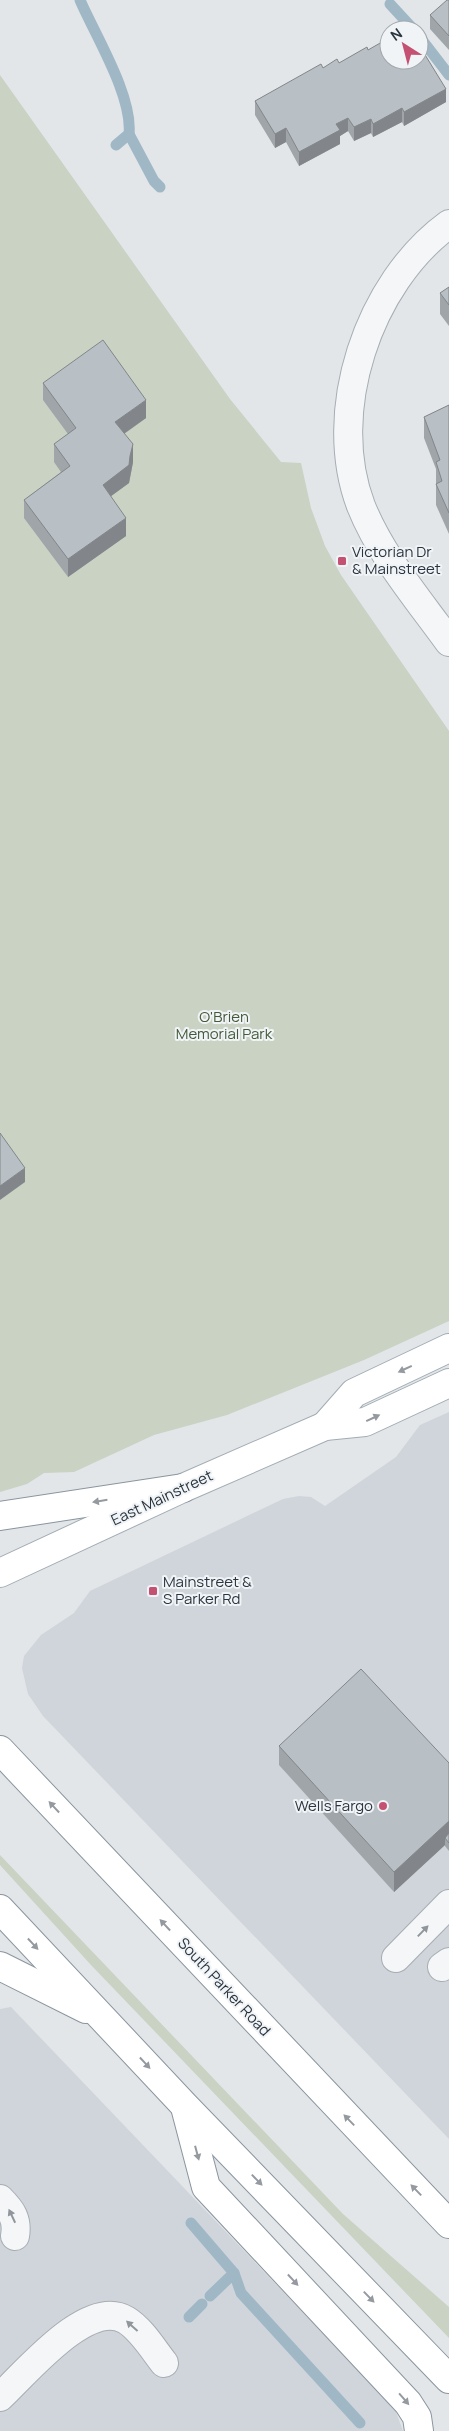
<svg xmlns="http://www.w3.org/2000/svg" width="449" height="2431" viewBox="0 0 449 2431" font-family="Manrope,sans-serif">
<rect width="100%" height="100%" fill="#e2e6e9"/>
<g fill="#d0d5db">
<path d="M449,1412V2139L43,1716L28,1694L22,1668L24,1656L41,1635L74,1613L90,1591L283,1499L299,1496L311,1497L325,1506L396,1457L420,1425Z"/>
<path d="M11,2007L357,2369L396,2412L403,2431H0V2009Z"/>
</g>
<g fill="#c9d2c3">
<path d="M0,75L230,399L281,462L301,463L311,508L325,546L341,575L449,731V1321L364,1360L227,1415L154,1435L74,1472L44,1473L27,1484L0,1492Z"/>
<path d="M0,1855L343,2214L449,2307V2338L91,1965L0,1865Z"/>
</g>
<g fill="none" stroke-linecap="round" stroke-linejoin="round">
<g stroke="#a0b8c6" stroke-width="11">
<path d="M80,0C95,35 133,96 129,134L116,145"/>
<path d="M390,4L414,30"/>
<path d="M419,36L449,75"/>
<path d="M129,134L154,181L160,187"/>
<path d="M191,2223L234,2273L241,2293L360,2423"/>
<path d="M210,2296L234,2273"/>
<path d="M189,2317L202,2304"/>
</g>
<defs>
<g id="minor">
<path d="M449,224C368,283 325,412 361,506C381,556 418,599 449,642"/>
<path d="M396,1958L449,1904"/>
<path d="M442,1967L449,1962"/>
<path d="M0,2199C11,2210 18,2219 15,2236"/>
<path d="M0,2397C26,2373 88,2297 126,2320C141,2329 153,2349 164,2363"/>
</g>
<g id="major">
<path d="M325,1426L354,1393L449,1348"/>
<path d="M0,1573L183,1488L325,1426L365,1422L449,1383"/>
</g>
<g id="highway">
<path d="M0,1516L183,1488"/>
<path d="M0,1750L449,2224"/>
<path d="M0,1909L185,2106L449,2379"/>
<path d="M0,1966L86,2009"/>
<path d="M185,2107L206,2187L408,2403L417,2417L419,2431"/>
</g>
</defs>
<use href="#minor" stroke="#a7adb3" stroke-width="30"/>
<use href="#major" stroke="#a2acb4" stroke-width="30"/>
<use href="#highway" stroke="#8a959f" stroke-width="30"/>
<use href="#minor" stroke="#f4f6f8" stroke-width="28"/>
<use href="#major" stroke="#fff" stroke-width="28"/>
<use href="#highway" stroke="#fff" stroke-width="28"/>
</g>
<g fill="#9fa5a9">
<path d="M449,0V50L430,29V15Z"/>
<path d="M384,45L446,102L404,126L402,122L373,137L371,133L354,141L348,131L340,136V144L299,166L286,142L275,148L255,115V101L323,68L339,63L368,50Z"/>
<path d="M449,287V326L440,314V293Z"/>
<path d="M43,383L146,418L124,434L133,462L129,483L111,496L126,536L68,577L24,518V500L61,472L54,462V444L68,434L43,400Z"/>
<path d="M449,405V534L436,505V469L424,438V417Z"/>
<path d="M279,1746L449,1763V1851L445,1846V1845L394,1892L279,1765Z"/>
</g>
<g fill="#82868a">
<path d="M446,89V102L404,126V112Z"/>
<path d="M402,108V122L373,137V124Z"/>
<path d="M348,118V131L340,136V144L299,166V152L336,124Z"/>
<path d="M371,119V133L354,141V127Z"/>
<path d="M286,128V142L275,148V134Z"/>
<path d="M146,400V418L115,440V422Z"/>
<path d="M133,444V462L129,483L103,502V485Z"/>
<path d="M126,518V536L68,577V559Z"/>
<path d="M25,1168V1182L0,1200V1186Z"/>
<path d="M449,1821V1840L445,1838V1845L394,1892V1872Z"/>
</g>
<g fill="#b9c0c5" stroke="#82868a">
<path d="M447,0H449V36L430,15Z"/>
<path d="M382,42L384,45L389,42V60H419V45L446,89L404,112L402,108L373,124L371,119L354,127L348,118L336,124L340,130L299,152L286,128L275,134L255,101L321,64L323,68L337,59L339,63L367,47L368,50Z"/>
<path d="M449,287V305L440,293Z"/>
<path d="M103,340L146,400L115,422L133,444L130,456L129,465L103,485L126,518L68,559L24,500L70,466L54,444L76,428L43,383Z"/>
<path d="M449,405V513L436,484L442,481L436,462L440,460L424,417Z"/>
<path d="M0,1133L25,1168L0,1186Z"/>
<path d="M361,1669L449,1763V1821L394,1872L279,1746Z"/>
<path d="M449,1833V1843L445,1838Z"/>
</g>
<defs><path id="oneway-solid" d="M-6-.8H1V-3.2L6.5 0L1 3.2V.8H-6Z" transform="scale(1.25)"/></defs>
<g fill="#959aa0">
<use href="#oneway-solid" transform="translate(405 1369) rotate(155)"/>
<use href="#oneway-solid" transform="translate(373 1418) rotate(-25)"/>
<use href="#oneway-solid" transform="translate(100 1501) rotate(171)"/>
<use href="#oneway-solid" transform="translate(54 1807) rotate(-133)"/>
<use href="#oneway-solid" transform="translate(165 1925) rotate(-133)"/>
<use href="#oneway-solid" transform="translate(33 1944) rotate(47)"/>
<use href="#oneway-solid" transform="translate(145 2063) rotate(47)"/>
<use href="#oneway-solid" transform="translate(349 2120) rotate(-134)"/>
<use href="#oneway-solid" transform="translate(197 2153) rotate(75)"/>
<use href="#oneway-solid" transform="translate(257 2180) rotate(46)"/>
<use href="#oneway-solid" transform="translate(416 2190) rotate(-134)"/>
<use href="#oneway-solid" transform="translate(293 2280) rotate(47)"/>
<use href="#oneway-solid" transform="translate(369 2297) rotate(46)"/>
<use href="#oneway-solid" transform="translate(404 2399) rotate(49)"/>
</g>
<g fill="#90969c">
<use href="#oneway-solid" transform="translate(423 1931) rotate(-46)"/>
<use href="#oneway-solid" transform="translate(12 2216) rotate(-115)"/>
<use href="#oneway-solid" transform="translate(132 2326) rotate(-138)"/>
</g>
<g fill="#c45172" stroke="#f1f4f7" stroke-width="2">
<rect x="337" y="556" width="10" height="10" rx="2.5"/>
<rect x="148" y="1586" width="10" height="10" rx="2.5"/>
<circle cx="383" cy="1806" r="5"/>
</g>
<g text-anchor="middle" stroke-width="4" stroke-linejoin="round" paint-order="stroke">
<g font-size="15" fill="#2b3540" stroke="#f1f4f7" text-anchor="start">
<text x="352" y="557">Victorian Dr<tspan x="352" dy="17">&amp; Mainstreet</tspan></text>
<text x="163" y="1587">Mainstreet &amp;<tspan x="163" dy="17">S Parker Rd</tspan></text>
<text x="373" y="1811" text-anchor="end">Wells Fargo</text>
</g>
<g font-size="15" fill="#445a39" stroke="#f1f4f7">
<text x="224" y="1022">O'Brien<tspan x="224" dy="17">Memorial Park</tspan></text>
</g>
<g font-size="15" fill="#2b3540" stroke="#f1f4f7">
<text transform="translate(162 1498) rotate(-25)" y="5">East Mainstreet</text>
<text transform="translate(224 1987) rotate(47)" y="5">South Parker Road</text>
</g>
</g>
<g transform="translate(404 45) rotate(324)"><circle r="24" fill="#f1f4f7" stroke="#a2a8ae"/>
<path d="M0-4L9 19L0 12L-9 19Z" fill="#c45172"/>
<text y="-8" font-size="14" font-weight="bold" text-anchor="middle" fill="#2b3540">N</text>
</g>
</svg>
